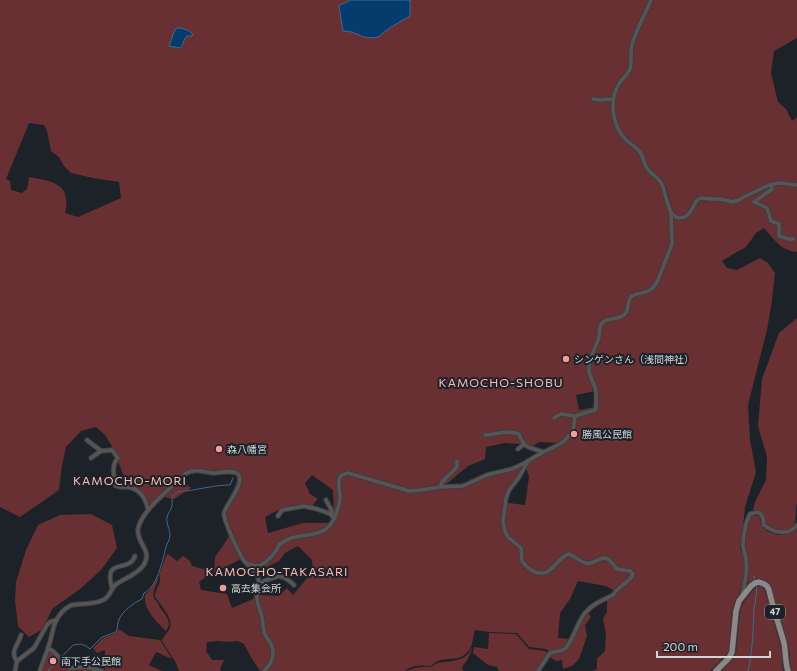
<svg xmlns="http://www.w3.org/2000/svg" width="797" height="671" viewBox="0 0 797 671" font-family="Commissioner,'Noto Sans JP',sans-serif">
<rect width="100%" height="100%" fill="#1c2228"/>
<g fill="#683032" fill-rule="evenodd">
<path d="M0,0H797V38L774,51L771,73L778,102L786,109L792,121L797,117V252C780,250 775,240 764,228L756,233L746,247L735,253L722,261L727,268L737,270L760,258L767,262L775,273L772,300L767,330L748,405L750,440L756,472L745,507L742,538L740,547L741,550L744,557L745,565V574L739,595L736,600L732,610L729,651L726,655L710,671H592L597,669V659L605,651L606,635L603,618L607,612V600L614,596L618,591L631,580L634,574C631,568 623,569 617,568C615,566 613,562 611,560C604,554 595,561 588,562C581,561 575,553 568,553C558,553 555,574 538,571C533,570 528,567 525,563C521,558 525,551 521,546C518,543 514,541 511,539C501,529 505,515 507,503L525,505L529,477L526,467C537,449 566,452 575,430C576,426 576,421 576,417L596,411L597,409L596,386L591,377L590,367L594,350L599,337L602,325L606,321L619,319L624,317L627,312L630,301L631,298L639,294L648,293L656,286L659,280L673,244V235L671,221L673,212L666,187L660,177L653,173L649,169L640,150L622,132H618L624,140L638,152L645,168L649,173L654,177L659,183L662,189L669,213L671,243L657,280C649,296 643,288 632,295C625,299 629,309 624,314C618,320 609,316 603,320C602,321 600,324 599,325C598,329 598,333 597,337C594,348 587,359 588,370C588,378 594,383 595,391L576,395L579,410L595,407V408L573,415V425L572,430L563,440L559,443L539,442L529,449L522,444L505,443L486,447L485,459L468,466L444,486L413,490L403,489L353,473C332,468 339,487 338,499C338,504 336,510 334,515L333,490L312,475L305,483L310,494L318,499L312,506C292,502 282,508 265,517L268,533L303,523H331C323,535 303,533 291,537C287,538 281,541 278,545C276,547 275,550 273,552C269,557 262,565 256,565C253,565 249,563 247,561C240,554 231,527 226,516C227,503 249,487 239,472L233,470L217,471L193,469L189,470L184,473L149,506L143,494L124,477L113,448L105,435L96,427L81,431L66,447L62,465L59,490L20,517L0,507ZM29,123L44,125L47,131L51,151L59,157L64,166L71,173L93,178L119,182L121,198L78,217L65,213C66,208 67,204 66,200C66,181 43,180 29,177L27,189L22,193L11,190L10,181L6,179Z"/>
<path d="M797,318V503C795,510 797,518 794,525C789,533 771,532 766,524C764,521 765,516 762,513C759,510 757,510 753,510L755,502L766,480L767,457L758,426L762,379L779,333Z"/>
<path d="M525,465L508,489L502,523L509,540L520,549V557L534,573C539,572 546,573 551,571C559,567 561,558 569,556L583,563L602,560H607L616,570L629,572L631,573V576L615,591L606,586L578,581L570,599L560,613L558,638L570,639C563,650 562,649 550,652L546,649L529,647L517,633L489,632L475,630C473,636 473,646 468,651C459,663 446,656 436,662C434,663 433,664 431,666C422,665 412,665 405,671H266L268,669L274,650C265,633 259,614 258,595L279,596L287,588L293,595L313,571L312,560L298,546L285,553L279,561L257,572L252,567L257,568L263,565L280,546L288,541L324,532L332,526L335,520L341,479L343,476L348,475L403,491L413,493L441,489L461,488L483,478Z"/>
<path d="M181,481L191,488L174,499L164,497Z"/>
<path d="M91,514L112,525L117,548L101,570L80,589L52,609L43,629L29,637L18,626L15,601L16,582L26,550L38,525L60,515Z"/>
<path d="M753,515L759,516C761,520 761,525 764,528C772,537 790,537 797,528V671H791L790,664V654L787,642L771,586C765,578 756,577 748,583V564L745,544L748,522L749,519Z"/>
<path d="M230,535L241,559L207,576L199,582L201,590L227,594L232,608L253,599L257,586C259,601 260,616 263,630C264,635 268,639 270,644C274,654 271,667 260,671L251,657L244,644L238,641L227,642L219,641L207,642L206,651L212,660H224L220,669L221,671H179L176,663L162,641C163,636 168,633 170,628C173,618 163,609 159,602C158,601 156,598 155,597C154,589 163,583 159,575L166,556L168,554L177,561L183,556L190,561L192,566L214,572L215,557Z"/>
<path d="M158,576C159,583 151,591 154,598C154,599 157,602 158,603C159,605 159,607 161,609C166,616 173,622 166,631C157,622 143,609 145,595C151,590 155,583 158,576Z"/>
<path d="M759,586L762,587L765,591L780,644L782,655V665L783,671H721L732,660L736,653L740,612L743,603L754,589Z"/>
<path d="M587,612L591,617L585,625L587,636L579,659L572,666L563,669L562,660L556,661L548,656L550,654L564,651Z"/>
<path d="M119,629L129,636L160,640L172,659L156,652L149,665L162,671H105V650L97,653L93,648L103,638L116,633Z"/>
<path d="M489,633L516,634L529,649L545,651L548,653L536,671H499L497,667L488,665L473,653L474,647L488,649Z"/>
<path d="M472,647L471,652L466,662L462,667V669L464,671H407C415,667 422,666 431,667L437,663L453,661L463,658L469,653Z"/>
<path d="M49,651H51L66,667L84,668L98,671H42Z"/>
</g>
<g fill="#063b6d" stroke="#43698d">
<path d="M350,0H410V16L391,27L378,37L373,38L364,37L352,32L343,31L339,6C342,3 347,3 350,0Z"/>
<path d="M177,28C183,28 190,30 193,35L191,36H187C183,39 184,45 180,48L169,46L174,32L175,30Z"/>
</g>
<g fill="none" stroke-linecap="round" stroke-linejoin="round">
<g stroke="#43698d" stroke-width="1">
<path d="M754,576L755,581"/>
<path d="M48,671L73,645L81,644L86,646L90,649L102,637L116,632C118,628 117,624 119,620C121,612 135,602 142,599L144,593C157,588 163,559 166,547C167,543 170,540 170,535C170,529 166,524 167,517C168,513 171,510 172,506C172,503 172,499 172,497C174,495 177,492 180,491C180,491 185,491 186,491C201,489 215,485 230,485L233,478"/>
<path d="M748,671C753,651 753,629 754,609C755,601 758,592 756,584"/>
</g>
<defs>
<g id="minor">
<path d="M651,0C645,15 636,29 632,45C630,53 632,61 630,69C628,74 624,77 621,81C614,90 613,98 613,110C614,121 618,132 626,140C631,144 636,147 640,152C644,158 644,166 649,171C655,177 660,178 663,187C666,194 668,214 676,217C688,221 692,209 697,200L701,198L712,199H720L733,202L739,200L744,197L769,185L779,183L797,185"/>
<path d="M593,99L600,100L613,99"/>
<path d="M771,185L772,189L754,202L767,208L771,221L779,224V236L789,239H794"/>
<path d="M554,418L561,414L575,416"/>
<path d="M485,435C499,434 505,430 519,434C520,437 522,441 524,444C528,449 537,449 543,452"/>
<path d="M87,440L101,451L112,450L118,458C111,465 114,476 115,485C119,488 123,487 128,487C140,489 146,499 148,510"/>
<path d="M518,449L524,444"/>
<path d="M91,458L101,451"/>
<path d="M528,461L519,477L509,490L506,498L503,523L505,531L508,537L521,548C522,552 521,557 522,561C524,564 528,568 531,570C551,582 555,558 569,554C575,556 580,562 586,563C594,565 601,555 608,559C611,561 614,566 617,569L630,571L633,574L630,579L617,590L613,595L597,603L590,608L584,614L580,621L571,640L566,648L563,650L550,653L538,671"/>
<path d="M440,487L442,482L457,467V461"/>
<path d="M326,500L332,511V516"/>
<path d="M278,516L282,510L304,506L317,509L331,514L334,519"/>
<path d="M248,565C251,568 256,572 258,577C260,583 257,592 257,598C257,605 261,611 262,617C263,622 263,627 264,632C266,640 273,641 273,652C273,661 270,665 264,671"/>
<path d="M258,586L264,581L279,576C285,577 290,581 294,585"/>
<path d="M112,588C103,556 129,574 135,556"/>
<path d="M742,595C745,584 748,572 746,560C746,555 743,550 743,545C743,536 746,521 750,514C761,510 763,514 764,525C774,533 789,536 797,525"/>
<path d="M48,648L54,652L67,666L70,668L87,667L102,671"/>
<path d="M17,661C9,652 19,644 21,635"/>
<path d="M15,671L17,661L34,648L47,625L50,622L56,620"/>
<path d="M40,671C42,663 46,656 48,648C53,635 52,623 62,612C65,609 68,606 72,605C82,603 96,605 105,599C111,595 111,587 118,583C126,578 137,574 143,566C154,550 136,544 138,529C142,509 171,489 185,474C194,468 204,472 214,473C221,473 233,469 238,474C246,482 226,505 224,513C223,519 241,559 246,563C248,564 250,565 252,565C261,569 271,558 276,551C277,549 278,547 279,545C281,543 284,542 286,540C303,532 325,539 334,519C337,513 339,505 340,499C340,492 337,483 340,477C342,474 345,474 348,473L409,491L422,490L440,487L463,486L487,475L512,469L523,464L538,455L560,444L564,441L573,431L574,425L575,416L595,410L596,408C596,402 597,393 595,387C593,381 589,376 589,370C588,358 596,348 599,337C600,332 599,326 602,323C608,316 619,321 625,314C629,310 627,302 631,297C635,293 640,294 645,292C651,291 656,285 658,280L672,244L671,212"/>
</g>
<path id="primary" d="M716,671L729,658L732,652L736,611L739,601L751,586L755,583L759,582L764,584L767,586L769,590C773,608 779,625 784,643C786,653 785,662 788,671"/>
</defs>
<use href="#minor" stroke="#393e44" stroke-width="5.5"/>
<use href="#primary" stroke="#393e44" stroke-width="8"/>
<use href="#minor" stroke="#595454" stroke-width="3.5"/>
<use href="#primary" stroke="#918787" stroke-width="5.5"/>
</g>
<g fill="#f59b9c" stroke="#1c2228" stroke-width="1.5">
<circle cx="566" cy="359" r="4"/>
<circle cx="574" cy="434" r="4"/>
<circle cx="219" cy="449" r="4"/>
<circle cx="223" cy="588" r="4"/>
<circle cx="53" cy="661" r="4"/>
</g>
<g text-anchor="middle" stroke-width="4" stroke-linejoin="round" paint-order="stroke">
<rect fill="#1c2228" stroke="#9b9fa3" stroke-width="1" x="765" y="605" width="20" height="14" rx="3"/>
<g font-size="9" font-weight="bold" fill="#d1d4d8">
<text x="775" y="615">47</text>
</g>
<g font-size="10" fill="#d1d4d8" stroke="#1c2228" text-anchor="start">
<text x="574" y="363">シンゲンさん（浅間神社）</text>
<text x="582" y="438">勝風公民館</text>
<text x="227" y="453">森八幡宮</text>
<text x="231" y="592">高去集会所</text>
<text x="61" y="665">南下手公民館</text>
</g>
<g font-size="12" letter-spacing="1" fill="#feb9b8" stroke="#1c2228">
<text x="501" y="387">KAMOCHO-SHOBU</text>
<text x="130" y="485">KAMOCHO-MORI</text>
<text x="277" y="576">KAMOCHO-TAKASARI</text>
</g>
</g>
<path d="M657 651v6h113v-6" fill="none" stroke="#d1d4d8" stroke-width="2"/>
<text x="663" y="651" font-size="12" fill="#d1d4d8" stroke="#1c2228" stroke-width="3" paint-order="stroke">200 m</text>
</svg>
